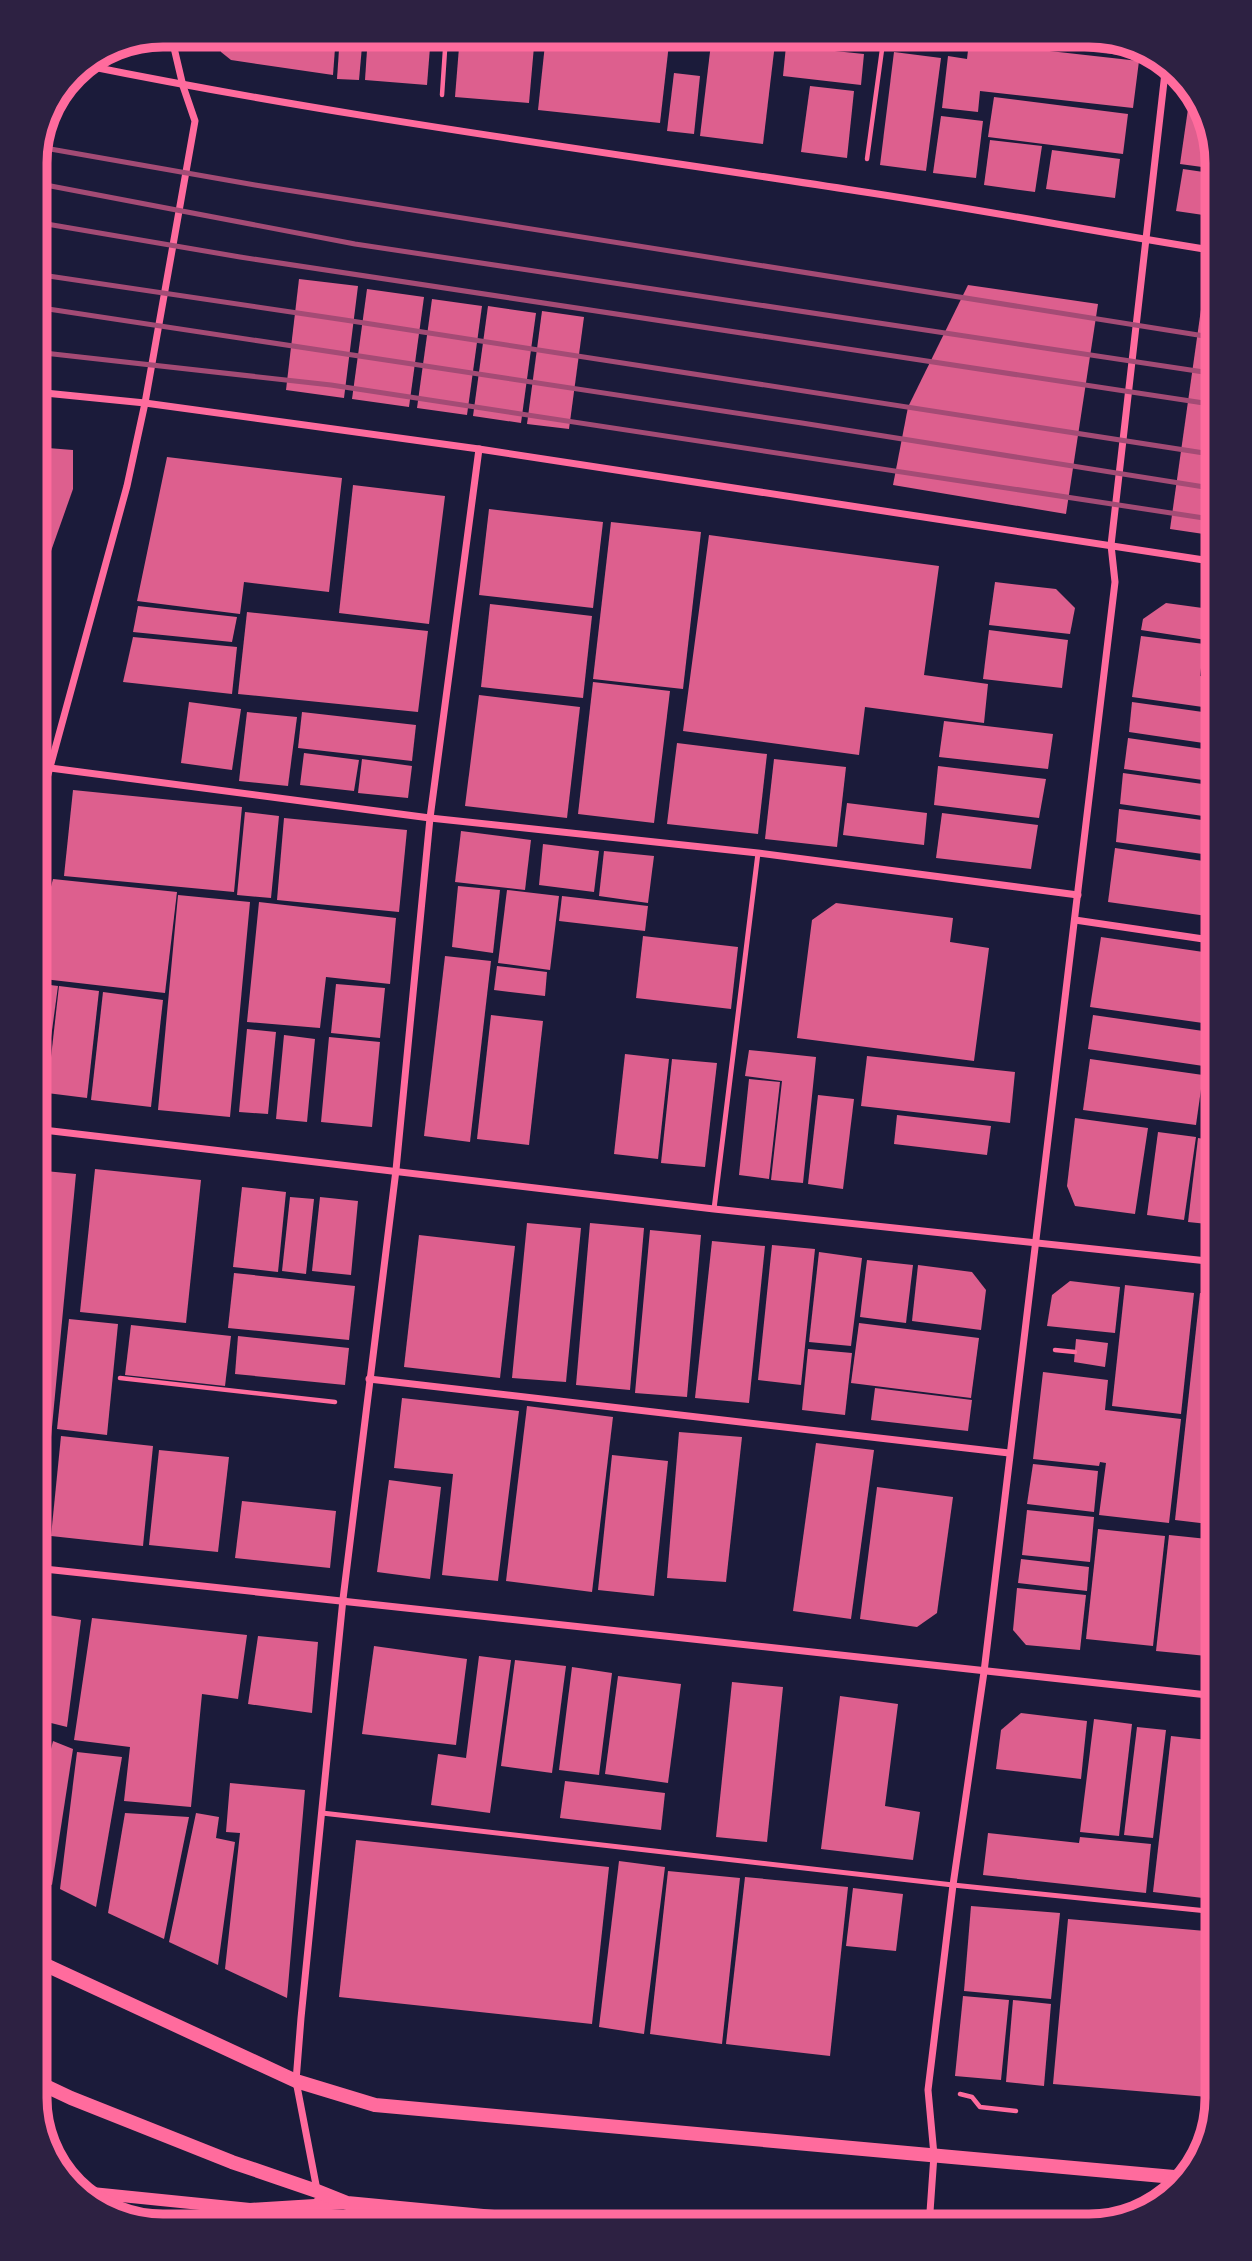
<svg xmlns="http://www.w3.org/2000/svg" width="1252" height="2261" viewBox="0 0 1252 2261" font-family="Signika,sans-serif">
<rect width="100%" height="100%" fill="#1b1b3a"/>
<g fill="#dd5f8e">
<path d="M218,35H336L333,75L231,60L221,52L218,41Z"/>
<path d="M340,35H363L359,80L337,79Z"/>
<path d="M368,35H431L427,85L365,80Z"/>
<path d="M460,35H535L529,103L455,97Z"/>
<path d="M546,35H670L660,123L538,110Z"/>
<path d="M712,35H776L763,144L700,136Z"/>
<path d="M787,35H864L863,46L787,38Z"/>
<path d="M908,35H968V44L908,37Z"/>
<path d="M976,35H1098L1139,50V57L975,39Z"/>
<path d="M969,42L1139,61L1133,108L980,91L978,112L942,108L948,56L967,59Z"/>
<path d="M786,46L864,54L861,85L783,76Z"/>
<path d="M894,52L941,58L926,171L880,165Z"/>
<path d="M674,73L700,76L694,134L667,131Z"/>
<path d="M810,86L854,91L847,158L801,152Z"/>
<path d="M994,97L1128,114L1123,154L988,137Z"/>
<path d="M1188,109L1207,114L1217,169L1180,164Z"/>
<path d="M941,116L983,121L976,178L933,173Z"/>
<path d="M990,140L1042,146L1035,192L984,185Z"/>
<path d="M1052,150L1120,159L1115,198L1046,189Z"/>
<path d="M1183,169L1217,174V217L1176,211Z"/>
<path d="M35,227L43,228L37,293H35Z"/>
<path d="M299,279L358,286L344,398L286,390Z"/>
<path d="M1205,281L1217,283V536L1170,529Z"/>
<path d="M968,285L1098,304L1066,514L893,485L908,407Z"/>
<path d="M367,289L424,297L409,407L352,399Z"/>
<path d="M432,299L482,306L467,415L417,408Z"/>
<path d="M488,306L536,313L521,423L473,416Z"/>
<path d="M542,311L584,317L569,429L527,424Z"/>
<path d="M35,447L73,450V489L45,568H35Z"/>
<path d="M167,457L342,478L329,592L244,582L240,614L137,601Z"/>
<path d="M353,485L445,496L429,624L339,613Z"/>
<path d="M489,509L603,522L593,608L479,595Z"/>
<path d="M611,522L701,532L683,689L593,679Z"/>
<path d="M709,535L939,566L924,675L988,684L984,723L865,707L859,755L683,731Z"/>
<path d="M995,582L1056,589L1075,608L1070,634L989,625Z"/>
<path d="M1166,603L1210,609L1206,640L1141,630L1143,619Z"/>
<path d="M490,604L592,616L583,698L481,687Z"/>
<path d="M138,606L237,617L232,642L133,632Z"/>
<path d="M247,612L428,631L418,712L238,694Z"/>
<path d="M1215,623H1217V674L1208,673Z"/>
<path d="M989,630L1068,640L1062,688L983,679Z"/>
<path d="M1141,636L1204,644L1200,676L1217,678V709L1132,697Z"/>
<path d="M133,637L237,647L232,694L123,682Z"/>
<path d="M593,682L670,691L654,823L578,814Z"/>
<path d="M479,695L580,707L567,818L465,806Z"/>
<path d="M189,702L241,709L232,770L181,763Z"/>
<path d="M1132,702L1217,714V745L1129,732Z"/>
<path d="M247,712L297,717L288,786L239,781Z"/>
<path d="M302,712L416,725L412,761L298,748Z"/>
<path d="M944,721L1053,734L1048,769L939,757Z"/>
<path d="M1128,738L1217,751V782L1124,769Z"/>
<path d="M677,743L767,754L758,834L667,824Z"/>
<path d="M304,753L359,760L354,791L300,785Z"/>
<path d="M362,759L412,766L408,798L358,793Z"/>
<path d="M774,759L846,767L837,847L765,839Z"/>
<path d="M938,766L1046,779L1039,818L934,805Z"/>
<path d="M1123,773L1217,786V818L1120,804Z"/>
<path d="M73,790L242,807L234,892L64,876Z"/>
<path d="M847,803L927,813L924,845L843,835Z"/>
<path d="M1119,809L1217,822V856L1116,842Z"/>
<path d="M245,812L279,816L271,898L237,895Z"/>
<path d="M942,813L1038,825L1031,869L936,858Z"/>
<path d="M284,818L407,830L399,912L277,900Z"/>
<path d="M461,831L531,840L525,890L455,882Z"/>
<path d="M543,844L599,851L594,892L539,885Z"/>
<path d="M1115,848L1217,863V893L1214,917L1108,902Z"/>
<path d="M604,851L654,856L648,903L599,896Z"/>
<path d="M53,879L177,892L165,993L35,978V948Z"/>
<path d="M458,886L500,890L493,953L452,947Z"/>
<path d="M507,890L559,896L550,970L498,963Z"/>
<path d="M178,895L250,902L230,1117L158,1110Z"/>
<path d="M562,896L648,906L645,931L559,921Z"/>
<path d="M259,902L396,918L390,984L326,977L320,1028L247,1022Z"/>
<path d="M836,903L953,918L950,942L989,948L974,1061L797,1038L812,920Z"/>
<path d="M643,936L738,947L731,1009L636,998Z"/>
<path d="M1101,937L1217,954V1025L1090,1007Z"/>
<path d="M445,956L491,961L470,1142L424,1136Z"/>
<path d="M497,966L547,972L545,996L494,990Z"/>
<path d="M35,983L58,986L44,1090L35,1089Z"/>
<path d="M336,984L385,988L380,1038L331,1033Z"/>
<path d="M59,986L99,991L87,1098L47,1093Z"/>
<path d="M103,992L163,1000L151,1107L91,1100Z"/>
<path d="M491,1015L543,1021L529,1145L477,1139Z"/>
<path d="M1093,1015L1217,1033V1068L1088,1049Z"/>
<path d="M247,1029L276,1032L268,1114L239,1112Z"/>
<path d="M284,1035L315,1039L307,1122L276,1119Z"/>
<path d="M329,1037L380,1042L372,1127L321,1122Z"/>
<path d="M749,1050L816,1057L803,1183L771,1180L782,1081L745,1076Z"/>
<path d="M625,1054L669,1059L658,1159L614,1154Z"/>
<path d="M867,1056L1015,1072L1010,1123L861,1106Z"/>
<path d="M672,1059L717,1063L705,1167L661,1163Z"/>
<path d="M1090,1059L1203,1075L1196,1125L1083,1110Z"/>
<path d="M749,1079L780,1082L769,1179L739,1175Z"/>
<path d="M818,1095L854,1099L843,1189L808,1184Z"/>
<path d="M897,1115L991,1126L987,1155L894,1144Z"/>
<path d="M1075,1118L1148,1128L1135,1214L1075,1206L1067,1186Z"/>
<path d="M1158,1132L1196,1137L1184,1220L1147,1215Z"/>
<path d="M1198,1138L1217,1141V1225L1188,1222Z"/>
<path d="M95,1169L201,1180L186,1323L80,1312Z"/>
<path d="M35,1170L76,1174L42,1532L35,1531Z"/>
<path d="M242,1187L286,1192L278,1272L233,1267Z"/>
<path d="M290,1197L314,1199L306,1274L282,1271Z"/>
<path d="M320,1197L358,1201L351,1275L312,1271Z"/>
<path d="M527,1223L581,1228L566,1382L512,1378Z"/>
<path d="M590,1223L644,1228L630,1390L576,1385Z"/>
<path d="M650,1230L701,1235L687,1397L635,1393Z"/>
<path d="M419,1235L515,1246L500,1378L404,1367Z"/>
<path d="M712,1241L765,1246L749,1403L695,1398Z"/>
<path d="M772,1245L815,1249L801,1385L758,1380Z"/>
<path d="M819,1252L862,1258L851,1346L809,1342Z"/>
<path d="M867,1260L913,1265L906,1323L860,1317Z"/>
<path d="M918,1265L972,1272L986,1290L981,1330L912,1321Z"/>
<path d="M234,1273L355,1286L349,1340L228,1328Z"/>
<path d="M1070,1281L1120,1287L1115,1333L1047,1326L1052,1295Z"/>
<path d="M1125,1285L1194,1293L1181,1414L1112,1406Z"/>
<path d="M1200,1293L1217,1294V1525L1175,1520Z"/>
<path d="M69,1319L118,1324L107,1435L57,1429Z"/>
<path d="M859,1323L979,1338L971,1398L851,1383Z"/>
<path d="M131,1325L231,1336L225,1386L125,1375Z"/>
<path d="M238,1336L349,1348L345,1385L235,1374Z"/>
<path d="M1076,1339L1108,1343L1105,1367L1074,1362Z"/>
<path d="M808,1349L852,1353L845,1415L802,1410Z"/>
<path d="M1043,1372L1108,1380L1105,1410L1181,1419L1169,1523L1099,1515L1106,1463L1100,1462L1099,1466L1033,1459Z"/>
<path d="M875,1388L972,1400L968,1431L871,1420Z"/>
<path d="M402,1398L519,1411L498,1581L442,1575L453,1474L394,1468Z"/>
<path d="M527,1406L613,1417L592,1592L506,1581Z"/>
<path d="M679,1432L742,1437L726,1582L667,1578Z"/>
<path d="M61,1436L153,1446L143,1546L51,1536Z"/>
<path d="M816,1443L874,1450L851,1619L793,1611Z"/>
<path d="M159,1450L229,1457L218,1552L149,1545Z"/>
<path d="M612,1455L668,1461L654,1596L598,1590Z"/>
<path d="M1033,1464L1098,1471L1094,1512L1027,1504Z"/>
<path d="M389,1480L441,1487L430,1579L377,1572Z"/>
<path d="M877,1487L953,1497L937,1613L917,1627L860,1619Z"/>
<path d="M242,1501L336,1511L330,1568L235,1558Z"/>
<path d="M1027,1510L1094,1517L1090,1562L1022,1555Z"/>
<path d="M1098,1529L1165,1536L1153,1646L1086,1639Z"/>
<path d="M1169,1535L1217,1540V1657L1156,1651Z"/>
<path d="M1021,1559L1089,1567L1087,1591L1018,1583Z"/>
<path d="M1017,1588L1086,1595L1080,1650L1026,1645L1013,1630Z"/>
<path d="M35,1613L81,1620L67,1727L35,1719Z"/>
<path d="M92,1618L247,1635L238,1699L202,1694L191,1807L124,1801L130,1747L74,1740Z"/>
<path d="M258,1636L318,1642L312,1713L248,1704Z"/>
<path d="M374,1646L467,1659L456,1745L362,1734Z"/>
<path d="M479,1656L511,1660L490,1813L431,1805L438,1754L466,1758Z"/>
<path d="M515,1660L566,1666L552,1773L501,1766Z"/>
<path d="M572,1667L612,1673L599,1775L559,1770Z"/>
<path d="M618,1676L681,1684L668,1783L605,1774Z"/>
<path d="M732,1682L783,1687L767,1842L716,1837Z"/>
<path d="M840,1696L898,1704L885,1806L920,1812L913,1860L821,1849Z"/>
<path d="M1021,1713L1087,1721L1081,1779L996,1769L1001,1730Z"/>
<path d="M1094,1719L1132,1724L1119,1836L1080,1832Z"/>
<path d="M1137,1727L1166,1730L1153,1838L1124,1835Z"/>
<path d="M35,1731L50,1735L36,1785H35Z"/>
<path d="M1171,1736L1217,1741V1780L1203,1898L1153,1892Z"/>
<path d="M53,1741L73,1749L52,1885L35,1877V1812Z"/>
<path d="M77,1752L122,1757L96,1907L60,1889Z"/>
<path d="M565,1781L665,1793L661,1830L560,1818Z"/>
<path d="M230,1783L305,1790L287,1998L225,1969L240,1833L226,1832Z"/>
<path d="M125,1813L189,1817L164,1939L108,1913Z"/>
<path d="M196,1813L219,1817L216,1838L235,1842L218,1965L169,1942Z"/>
<path d="M988,1833L1079,1843L1080,1837L1151,1844L1146,1893L983,1875Z"/>
<path d="M356,1840L609,1867L592,2024L339,1997Z"/>
<path d="M619,1861L665,1867L644,2034L599,2027Z"/>
<path d="M668,1871L740,1878L722,2044L650,2034Z"/>
<path d="M745,1877L848,1887L830,2056L726,2044Z"/>
<path d="M853,1888L903,1894L896,1951L846,1946Z"/>
<path d="M971,1906L1060,1913L1051,1999L964,1991Z"/>
<path d="M1068,1919L1217,1932V1998L1208,2097L1053,2084Z"/>
<path d="M963,1996L1009,2000L1001,2080L955,2076Z"/>
<path d="M1013,2000L1051,2004L1044,2086L1006,2082Z"/>
</g>
<g fill="none" stroke-linecap="round" stroke-linejoin="round">
<g stroke="#ff6b9d" stroke-width="4.5">
<path d="M442,95L446,35"/>
<path d="M867,159L884,35"/>
<path d="M1055,1350L1075,1352"/>
<path d="M120,1378L335,1402"/>
<path d="M960,2094L972,2097L980,2107L1016,2111"/>
</g>
<g stroke="#ff6b9d" stroke-width="5">
<path d="M714,1209L758,853"/>
<path d="M322,1813L953,1885L1217,1912"/>
</g>
<g stroke="#ff6b9d" stroke-width="7">
<path d="M83,65C340,117 600,151 858,191C978,209 1097,232 1217,251"/>
<path d="M35,392L145,403L479,449L1217,562"/>
<path d="M35,766L430,818L758,853L1078,895"/>
<path d="M35,822L127,486L145,403L195,121L183,86L171,35"/>
<path d="M1075,920L1217,941"/>
<path d="M35,1129L714,1209L1217,1262"/>
<path d="M369,1379L1009,1453"/>
<path d="M35,1568C429,1608 823,1655 1217,1696"/>
<path d="M317,2190L296,2081L301,2018L343,1599L396,1170L430,818L479,449"/>
<path d="M314,2226L317,2201"/>
<path d="M929,2226L934,2155L928,2090L953,1885L984,1672L1115,582L1111,545L1166,64"/>
</g>
<path stroke="#ff6b9d" stroke-width="12" d="M82,2192L250,2209L347,2203"/>
<g stroke="#ff6b9d" stroke-width="14">
<path d="M35,1960L296,2081L375,2105L1185,2178"/>
<path d="M35,2081L71,2098L232,2162L317,2191L347,2203L589,2226"/>
</g>
<g stroke="#a44b75" stroke-width="5">
<path d="M39,147L255,185L1217,338"/>
<path d="M35,183L355,244L1217,374"/>
<path d="M35,222L240,257L1217,405"/>
<path d="M35,274L345,320L1217,455"/>
<path d="M35,307L802,423L1217,489"/>
<path d="M35,352L331,385L1217,520"/>
</g>
</g>
<path d="M0 0H1252V2261H0ZM163 47H1089A116 116 0 0 1 1205 163V2098A116 116 0 0 1 1089 2214H163A116 116 0 0 1 47 2098V163A116 116 0 0 1 163 47Z" fill="#2d2142" fill-rule="evenodd"/>
<path fill="none" stroke="#ff6b9d" stroke-width="9" d="M163 47H1089A116 116 0 0 1 1205 163V2098A116 116 0 0 1 1089 2214H163A116 116 0 0 1 47 2098V163A116 116 0 0 1 163 47Z"/>
</svg>
